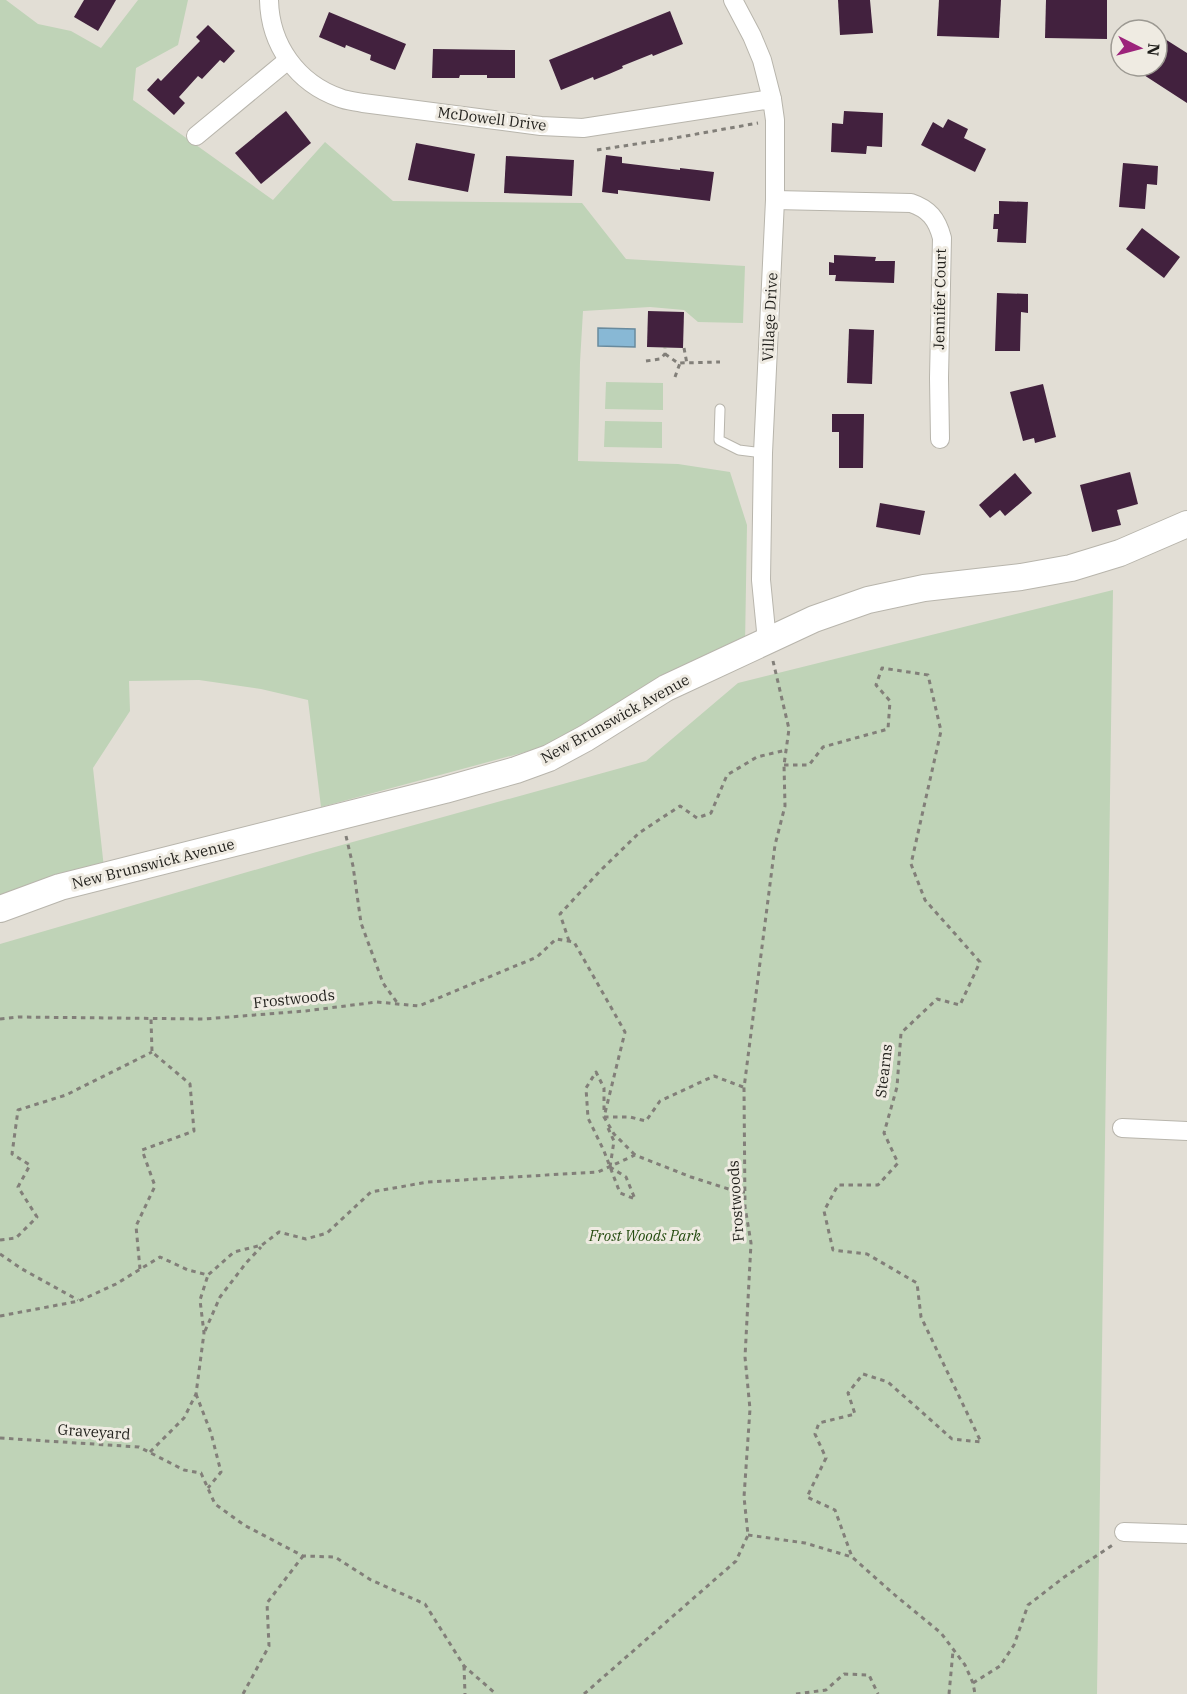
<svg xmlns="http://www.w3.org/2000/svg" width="1187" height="1694" viewBox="0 0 1187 1694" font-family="'IBM Plex Serif',serif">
<rect width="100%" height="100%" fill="#e2ded5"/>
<g fill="#bfd3b7">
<path d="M0,0H6L38,24L71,31L101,48L138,0H188L178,45L136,68L133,100L273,200L325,142L393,201L582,203L626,259L745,266L743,323L698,322L684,310L650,307L583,311L580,362L578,461L678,464L730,472L747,525L745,645L555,744L321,807L308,700L261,689L199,680L129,681L130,711L93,768L104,868L0,904Z"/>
<path d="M606,382L663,383V410L605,409Z"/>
<path d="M605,421L662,422V448L604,447Z"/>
<path d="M1113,590L1097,1694H0V944L313,853L646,761L738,683Z"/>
</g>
<path fill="#88b8d5" stroke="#688a9d" stroke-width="1.5" d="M598,328L635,329V347L598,346Z"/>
<g fill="#42213e">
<path d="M84,0H116L98,31L74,17Z"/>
<path d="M838,0H870L873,33L840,35Z"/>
<path d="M939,0H1001L999,38L937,36Z"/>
<path d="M1046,0H1107V39L1045,38Z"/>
<path d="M670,11L683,44L653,56L652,54L622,66L623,68L609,74L594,80L593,77L561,90L549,60Z"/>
<path d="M329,12L406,44L395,70L370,60L371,55L346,45L345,48L319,37Z"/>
<path d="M208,25L235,51L224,63L220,60L202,79L198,76L179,97L185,103L174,115L147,90L158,78L161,81L200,41L196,37Z"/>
<path d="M1157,34L1187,53V103L1130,66H1157Z"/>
<path d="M433,49L515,50V78H487V75H460L459,78H432Z"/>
<path d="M286,111L311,143L261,184L235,153Z"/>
<path d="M844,111L883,113L882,147L867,146L866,154L831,152L832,123L843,124Z"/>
<path d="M948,119L968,129L964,138L986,149L975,172L921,145L933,122L943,128Z"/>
<path d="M416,143L475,154L468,192L408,180Z"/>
<path d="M606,155L622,157V163L680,170V168L714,172L710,201L618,190V194L602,192Z"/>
<path d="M506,156L574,160L572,196L504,193Z"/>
<path d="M1123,163L1158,166L1157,185L1147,184L1145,209L1119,207Z"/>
<path d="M999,201L1028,202L1026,243L997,242L998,229H993L994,214H999Z"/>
<path d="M1142,228L1180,257L1164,278L1126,249Z"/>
<path d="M834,255L876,257L875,261H895L894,283L835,281L836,275H829V262L834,263Z"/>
<path d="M997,293L1028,294V313L1021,312L1020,351H995Z"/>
<path d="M648,311L684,312L683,348L647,347Z"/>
<path d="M849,329L874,330L872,384L847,383Z"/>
<path d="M1043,384L1056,437L1035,443L1034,438L1023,441L1010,392Z"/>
<path d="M832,414H864L863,468H839V432H832Z"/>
<path d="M1130,472L1138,504L1117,510L1121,525L1092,532L1080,485Z"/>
<path d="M1015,473L1032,493L1005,516L1000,510L990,518L979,505Z"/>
<path d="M880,503L925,511L920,535L876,527Z"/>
</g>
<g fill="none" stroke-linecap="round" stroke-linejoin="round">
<defs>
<path id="lane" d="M720,409L719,440L739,450L763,453"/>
<g id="street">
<path d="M269,0C270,45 297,83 340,98C347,101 355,101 363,103L541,126L583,128L772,99"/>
<path d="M733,0L752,36L762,60L772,99L775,120V200L763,453L761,580L767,641"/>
<path d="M196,136L288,60"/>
<path d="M775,200L911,203C929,209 937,219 942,238L939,378L940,439"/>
<path d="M1122,1128L1187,1131"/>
<path d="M1124,1532L1187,1534"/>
</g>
<path id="secondary" d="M0,909L60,887L445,790L516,770L549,758L586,738L666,688L814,619L868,600L924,588L1021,577L1071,568L1120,553L1187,524"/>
</defs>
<use href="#lane" stroke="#b8b5ac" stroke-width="11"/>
<use href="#street" stroke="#b8b5ac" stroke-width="20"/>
<use href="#secondary" stroke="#b8b5ac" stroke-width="28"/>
<g stroke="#827f79" stroke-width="3" stroke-dasharray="4.5 4.5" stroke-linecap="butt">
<path d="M597,150L669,139L758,123"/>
<path d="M684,348L687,364"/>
<path d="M665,354L678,363L720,362"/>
<path d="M646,361L660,359L665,354V347"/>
<path d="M675,377L680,363"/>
<path d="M784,765H809L823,747L888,729L890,701L876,685L882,668L928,675L941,731L911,864L925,900L980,962L960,1005L937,999L901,1033L897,1087L884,1133L898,1163L878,1185H838L824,1211L833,1250L867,1254L917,1283L921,1317L981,1442L952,1439L888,1382L863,1374L848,1393L855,1414L819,1423L815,1434L826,1458L807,1497L835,1510L852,1557"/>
<path d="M346,836L353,866L361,923L383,983L398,1004"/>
<path d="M569,941L560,914L600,871L639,833L680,806L697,818L711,813L727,775L757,757L786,750"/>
<path d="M0,1019L19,1017L204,1019L305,1011L377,1002L419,1006L537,957L556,939L574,942L625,1032L604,1117L614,1134L635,1155"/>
<path d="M604,1110V1088L596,1072L586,1088L588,1118L604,1151L620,1193L635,1199L626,1177L610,1167"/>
<path d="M604,1117H630L646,1121L660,1101L714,1076L743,1087"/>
<path d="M608,1128L614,1141L610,1167"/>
<path d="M0,1240L16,1238L37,1217L18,1187L30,1165L12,1154L18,1110L66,1095L152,1052"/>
<path d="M0,1254L22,1269L78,1300"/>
<path d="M140,1269L136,1226L155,1186L142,1150L194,1131L190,1084L152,1052L151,1019"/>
<path d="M0,1316L79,1301L116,1284L160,1257L188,1270L208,1275L234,1252L262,1245L279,1232L306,1239L327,1233L371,1192L428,1182L598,1172L635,1155L691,1177L738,1192H745"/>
<path d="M205,1331L220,1297L246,1263L261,1247"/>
<path d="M196,1394L211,1433L221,1472L208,1488"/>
<path d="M0,1438L139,1447L184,1470L201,1473L215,1504L244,1525L303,1556L335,1557L371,1580L425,1604L464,1666L496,1694"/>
<path d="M150,1452L184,1418L196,1394L204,1333L200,1300L208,1275"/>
<path d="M748,1535L805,1543L852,1557L896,1596L941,1633L965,1665L973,1683L975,1694"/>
<path d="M464,1666L465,1694"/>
<path d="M973,1683L1000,1666L1014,1645L1028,1605L1063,1578L1114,1544"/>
<path d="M243,1694L269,1646L267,1603L303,1556"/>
<path d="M584,1694L736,1561L748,1535L744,1497L750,1409L745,1357L751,1243L745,1207L744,1088L775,845L785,806L784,765L789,729L773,661"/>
<path d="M796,1694L826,1690L844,1674L869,1675L878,1694"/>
<path d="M949,1694L953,1651"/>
</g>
<use href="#lane" stroke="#fff" stroke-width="9"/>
<use href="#street" stroke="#fff" stroke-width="18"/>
<use href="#secondary" stroke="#fff" stroke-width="26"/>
</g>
<g text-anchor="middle" stroke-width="6" stroke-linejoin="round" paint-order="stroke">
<g font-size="15" fill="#1f1e1a" stroke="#efebe2">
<text transform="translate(492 119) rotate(7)" y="5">McDowell Drive</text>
<text transform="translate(940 299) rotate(-89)" y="5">Jennifer Court</text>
<text transform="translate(770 317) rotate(-87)" y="5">Village Drive</text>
<text transform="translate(615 719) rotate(-29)" y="5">New Brunswick Avenue</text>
<text transform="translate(153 864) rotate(-14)" y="5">New Brunswick Avenue</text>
<text transform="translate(294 999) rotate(-6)" y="5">Frostwoods</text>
<text transform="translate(884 1071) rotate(-83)" y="5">Stearns</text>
<text transform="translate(736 1201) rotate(-94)" y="5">Frostwoods</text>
<text transform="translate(94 1432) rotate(4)" y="5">Graveyard</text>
</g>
<g font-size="15" font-style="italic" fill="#264c11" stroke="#efebe2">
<text x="645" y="1241">Frost Woods Park</text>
</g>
</g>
<g transform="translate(1139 48) rotate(96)"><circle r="28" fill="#efebe2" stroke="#9c9992" stroke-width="1.5"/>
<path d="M0-4.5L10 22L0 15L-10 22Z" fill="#9c237b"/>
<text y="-9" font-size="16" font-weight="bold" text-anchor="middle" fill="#1f1e1a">N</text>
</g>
</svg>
